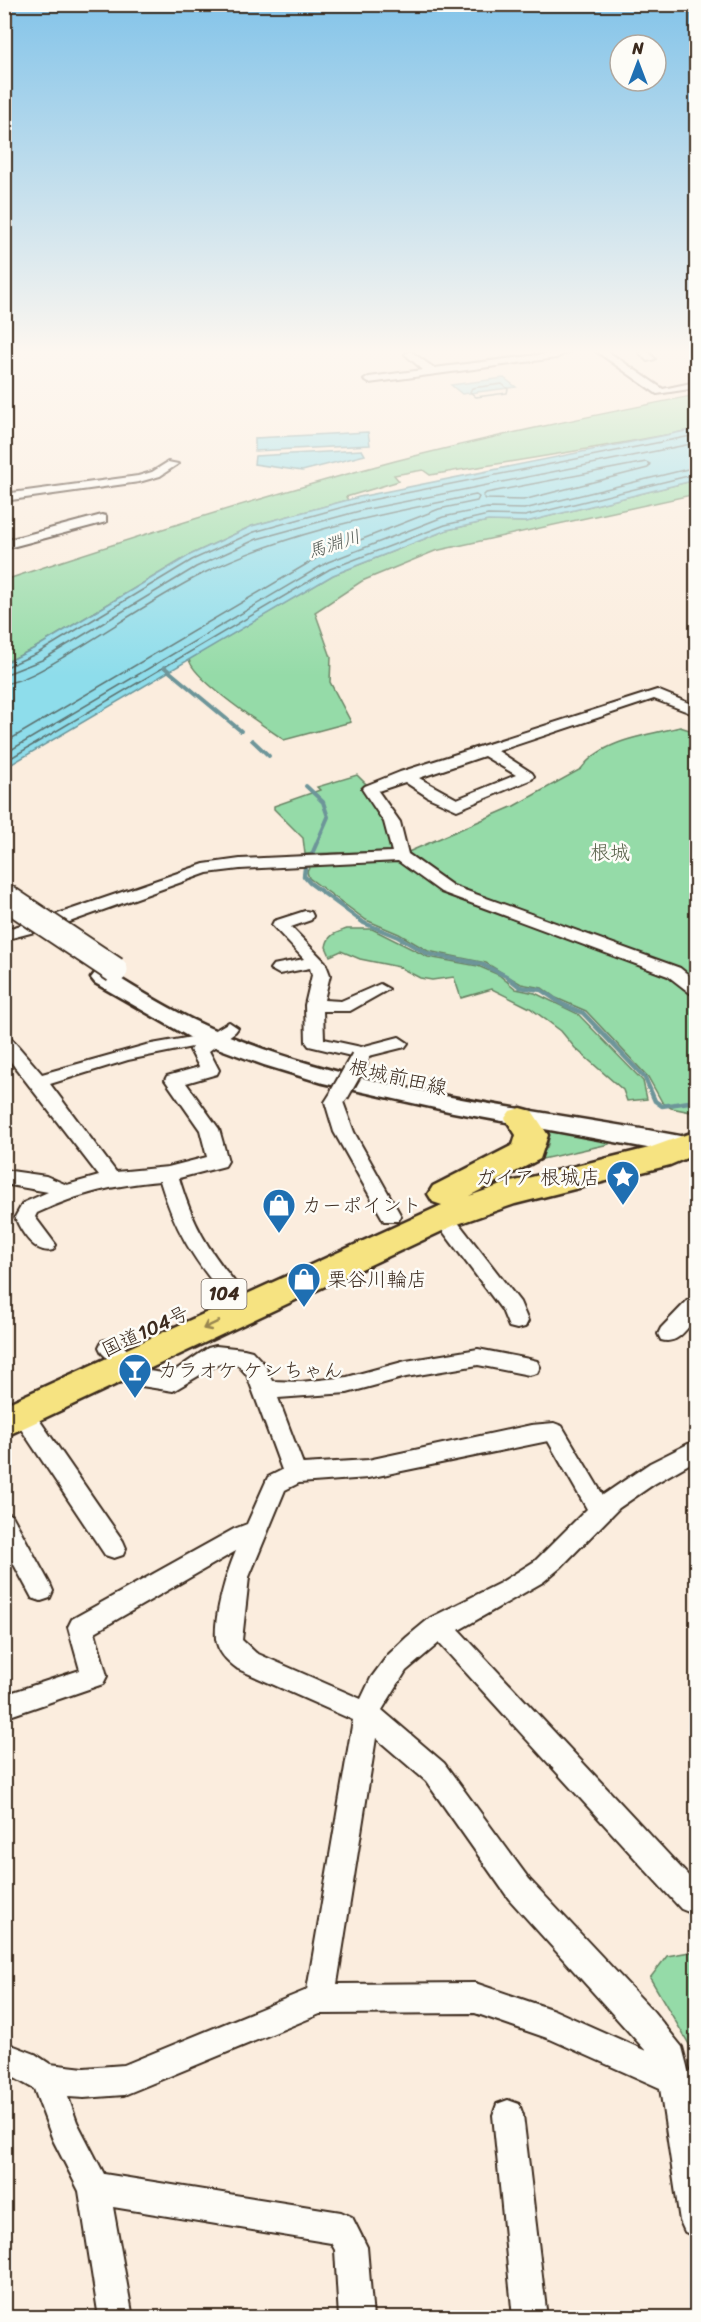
<svg xmlns="http://www.w3.org/2000/svg" width="701" height="2322" viewBox="0 0 701 2322" font-family="Sriracha,'Klee One',sans-serif">
<rect width="100%" height="100%" fill="#fbedde"/>
<filter id="ink" filterUnits="userSpaceOnUse"><feTurbulence type="fractalNoise" baseFrequency=".0167" numOctaves="2"/><feDisplacementMap in="SourceGraphic" scale="12" xChannelSelector="R" yChannelSelector="G"/><feConvolveMatrix kernelMatrix="1 2 1 2 8 2 1 2 1" color-interpolation-filters="sRGB"/></filter>
<g filter="url(#ink)">
<g fill="#95dba8" stroke="#688263" stroke-width="1.5">
<path d="M696,395V429C608,447 519,460 430,475L423,470L394,475L399,481L346,497L348,500L252,526L190,555L35,648L5,663V580C134,537 264,496 395,461C495,435 596,415 696,395Z"/>
<path d="M696,480V494L435,551L362,581L315,612L331,657L330,682L351,722L284,740C264,726 192,679 189,659L333,575L447,530L488,521L526,522Z"/>
<path d="M680,727L696,732V986L692,981L449,887L406,853L514,806L581,769C601,740 648,735 680,727Z"/>
<path d="M357,775L367,785L364,787L366,795L389,824L396,849L391,851L305,854L303,838L274,809V806L320,790L317,787Z"/>
<path d="M391,859L409,867L435,885L658,968L685,983L696,997V1113L671,1108L662,1102L648,1077L586,1011L556,998L542,988L521,984L486,963L428,951L399,934L366,920L309,878L307,872L311,864Z"/>
<path d="M347,929H372L428,957L478,966L499,975L516,989L535,993L578,1014L643,1081L647,1099L627,1101L623,1090L575,1048L561,1031L530,1008L492,989L461,998L454,977L432,980L420,978L399,967L360,959L341,951L330,956L326,947C328,934 336,933 347,929Z"/>
<path d="M548,1131L610,1141L609,1144L538,1160L536,1157C548,1150 550,1145 548,1131Z"/>
<path d="M696,1951V2056L650,1978L667,1956Z"/>
</g>
<g fill="#8eddeb" stroke="#6d9599" stroke-width="1.5">
<path d="M504,378L516,387L462,394L451,385Z"/>
<path d="M696,429V480L526,522L488,521L447,530L333,575L5,768V663L35,648L190,555L252,526L359,497Z"/>
<path d="M368,432L370,445L255,451V438Z"/>
<path d="M362,450L365,455L302,471L254,464L255,456Z"/>
</g>
<g fill="none" stroke-linecap="round" stroke-linejoin="round">
<g stroke="#5c7270" stroke-width="1.5">
<path d="M502,384L508,389L507,393L476,397L470,392L472,388Z"/>
<path d="M646,462L650,464L648,468L523,500L486,499L483,496L486,493Z"/>
<path d="M4,668L38,653L192,560L254,532L361,502L696,435"/>
<path d="M4,675L42,660L196,567L257,539L363,510L696,443"/>
<path d="M4,684C31,679 54,662 77,649C118,624 159,596 202,574C288,531 383,514 476,495L479,497L477,501L439,509L322,555L4,743"/>
<path d="M4,754L328,562L443,517L487,508L524,509L696,467"/>
<path d="M4,762L330,569L445,525L488,515L525,516L696,474"/>
</g>
<g stroke="#6d9599" stroke-width="4">
<path d="M164,667L241,731"/>
<path d="M252,740L269,756"/>
<path d="M306,786L323,802L328,817L312,854"/>
<path d="M305,869V865"/>
</g>
<path stroke="#6d9599" stroke-width="4.5" d="M305,868L304,876L310,883L364,923L398,937L428,954L481,964L506,976L520,987L541,990L562,1004L583,1013L645,1078L655,1101L662,1106L696,1101"/>
<defs>
<g id="street">
<path d="M410,351L434,368L570,351L556,358L369,383L364,380L369,377L423,370L407,356L405,354Z"/>
<path d="M596,351H607L663,389L696,382V388L657,394Z"/>
<path d="M638,351H648L655,359L647,361Z"/>
<path d="M168,462L178,464L160,476L139,482L4,501V494L138,476L152,472Z"/>
<path d="M102,515L106,516V522L4,549V541Z"/>
<path d="M657,690L696,706V715L654,699L498,751L532,773L534,776L532,779L457,810L428,797L405,782L378,791L400,822L408,854L453,886L680,968L696,981V994L690,993L668,976L441,892L398,861L240,869L207,873L61,925L4,940V930L49,917L204,864L240,859L392,852L384,822L362,789L365,786L400,772ZM484,756L516,775L457,799L419,778Z"/>
<path d="M305,911L311,912L313,916L311,920L291,927L325,962L330,975L324,1000L341,1001L380,984L389,989L350,1011H323L324,1039L361,1047L399,1037L408,1043L405,1047L369,1056L366,1062H354L351,1056L309,1046L306,1042L305,1005L312,975L310,968L279,974L270,969L273,965L304,959L272,925L274,921Z"/>
<path d="M229,1022L238,1028L235,1032L209,1051L219,1070L217,1074L186,1083L219,1129L228,1161L225,1166L179,1178C193,1225 207,1248 238,1286L242,1291L238,1296L231,1299L224,1296C192,1257 175,1230 160,1181C114,1185 80,1193 37,1213L35,1217L56,1245L53,1250C35,1255 21,1232 15,1217L23,1203L48,1192L4,1184V1170L46,1176L67,1185L99,1176L4,1053V1036L10,1037L42,1074L146,1045L209,1034ZM192,1047L190,1050L199,1067L167,1076L165,1080L200,1130L207,1157L168,1167L116,1172L50,1084L128,1060Z"/>
<path d="M339,1089L348,1095L343,1102L354,1132L401,1216L398,1221H384L334,1132L325,1102L332,1091Z"/>
<path d="M443,1210L450,1212L520,1302L528,1321L525,1327L517,1329L509,1327L502,1310L436,1222L433,1217L436,1212Z"/>
<path d="M696,1297V1318C686,1329 678,1345 661,1340L658,1334L661,1328L688,1300Z"/>
<path d="M110,1339L118,1341L149,1371L170,1374L208,1348L216,1346L244,1349L252,1351L265,1365L272,1381L301,1382L347,1377L406,1361L478,1349L529,1359L537,1361L540,1367L537,1373L529,1375L478,1365L406,1377L347,1393L278,1398L303,1464L368,1460L531,1425L554,1423L562,1426L603,1495L650,1463L696,1440V1460L654,1484L619,1508L560,1568L543,1582L459,1630L696,1884V1911L691,1913L681,1909L439,1643L406,1671L382,1710L444,1763L529,1879L653,2011L682,2047L688,2070L696,2075V2106L693,2105L696,2124V2237L685,2232L680,2221L660,2088L550,2039L475,2013L320,2014L124,2095L84,2098L68,2097L77,2122L104,2174L341,2212L352,2217L367,2247L373,2318H339L335,2250L331,2243L113,2207L133,2318H99L79,2191L53,2140L34,2089L4,2072V2042L35,2054L50,2064L84,2068L124,2065L307,1990L353,1720L238,1669C228,1662 218,1653 216,1639C214,1615 226,1574 236,1551L95,1632L107,1676L103,1684L4,1718V1695L80,1670L68,1627L72,1619L234,1529L247,1524L268,1477L282,1470L247,1375L238,1365L220,1363L173,1391L135,1385L102,1353L99,1347L102,1341ZM548,1441L587,1509L535,1561L500,1583L430,1618L407,1637L388,1655L371,1678L361,1699L256,1653L242,1640L249,1577L285,1490L299,1483L368,1478ZM376,1738L426,1781L509,1899L646,2051L554,2010L475,1983L337,1984Z"/>
<path d="M23,1405L31,1408L123,1541L126,1548L123,1555L114,1558L105,1555L15,1420L12,1414L15,1408Z"/>
<path d="M4,1512L12,1515L50,1584L53,1591L50,1598L41,1601L32,1598L4,1546Z"/>
<path d="M508,2100L519,2104L523,2115L547,2318H513L493,2115L497,2104Z"/>
</g>
<path id="secondary" d="M103,971L111,973C143,993 176,1013 210,1028C362,1094 535,1108 696,1139V1157L453,1112L323,1083L264,1065L191,1038L95,983L91,978L95,973Z"/>
<path id="highway" d="M521,1108L532,1111L548,1135L540,1159L469,1196L507,1183L649,1148L696,1131V1154L670,1165L515,1204L455,1225L4,1437V1405L442,1205L433,1202L428,1194L433,1186L513,1145L516,1135L505,1118L510,1111Z"/>
</defs>
<use href="#street" stroke="#3b2a1e" stroke-width="4"/>
<use href="#secondary" stroke="#3b2a1e" stroke-width="5"/>
<use href="#highway" stroke="#3b2a1e" stroke-width="5"/>
<use href="#street" fill="#fdfcf7" fill-rule="evenodd"/>
<use href="#secondary" fill="#fdfcf7" fill-rule="evenodd"/>
<use href="#highway" fill="#f6e381" fill-rule="evenodd"/>
<defs>
<path id="street-bridge" d="M339,1095L360,1058"/>
<path id="secondary-bridge" d="M4,896L115,970"/>
</defs>
<use href="#street-bridge" stroke="#3b2a1e" stroke-width="22" stroke-linecap="butt"/>
<use href="#secondary-bridge" stroke="#3b2a1e" stroke-width="29" stroke-linecap="butt"/>
<use href="#street-bridge" stroke="#fdfcf7" stroke-width="18"/>
<use href="#secondary-bridge" stroke="#fdfcf7" stroke-width="25"/>
</g>
<defs><path id="oneway-shaft" d="M-6 0H5M1.5-3L5.5 0L1.5 3" fill="none" stroke-width="1.6" stroke-linecap="round" stroke-linejoin="round" transform="scale(1.5)"/></defs>
<use stroke="#988650" href="#oneway-shaft" transform="translate(211 1325) rotate(155)"/>
</g>
<linearGradient id="sky" x2="0" y2="1"><stop stop-color="#84c4e9"/><stop offset="0.52" stop-color="#fdf7f0"/><stop offset="1" stop-color="#fdf7f0" stop-opacity="0"/></linearGradient>
<rect width="701" height="676" fill="url(#sky)"/>
<defs>
<symbol id="sight-pin" viewBox="-11 -11 22 30"><path d="M0 17L-7.5 6A9.5 9.5 0 1 1 7.5 6Z" fill="#1f6fb2" stroke="#fdfcf7"/><path d="M0-6L1.8-2.2L6-1.7L2.9 1.2L3.7 5.4L0 3.3L-3.7 5.4L-2.9 1.2L-6-1.7L-1.8-2.2Z" fill="#fff"/></symbol>
<symbol id="shop-pin" viewBox="-11 -11 22 30"><path d="M0 17L-7.5 6A9.5 9.5 0 1 1 7.5 6Z" fill="#1f6fb2" stroke="#fdfcf7"/><path d="M-5-2.5h2.3a2.7 3.5 0 0 1 5.4 0H5L5.5 6h-11ZM-1.5-2.5h3a1.5 2.3 0 0 0-3 0Z" fill="#fff"/></symbol>
<symbol id="bar-pin" viewBox="-11 -11 22 30"><path d="M0 17L-7.5 6A9.5 9.5 0 1 1 7.5 6Z" fill="#1f6fb2" stroke="#fdfcf7"/><path d="M-6-5H6L.8 .8V4.5H3.5V6h-7V4.5H-.8V.8Z" fill="#fff"/></symbol>
</defs>
<g fill-rule="evenodd">
<use href="#sight-pin" x="604" y="1158" width="38" height="52"/>
<use href="#shop-pin" x="260" y="1186" width="38" height="52"/>
<use href="#shop-pin" x="285" y="1260" width="38" height="52"/>
<use href="#bar-pin" x="116" y="1351" width="38" height="52"/>
</g>
<g text-anchor="middle" stroke-width="5" stroke-linejoin="round" paint-order="stroke">
<g font-size="18" font-style="italic" fill="#505751" stroke="#fdfcf7">
<text transform="translate(334 544) rotate(-18)" y="6">馬淵川</text>
</g>
<rect fill="#fdfcf7" stroke="#75695f" stroke-width="1.5" x="201.5" y="1279" width="45" height="30" rx="4.5"/>
<g font-size="18" font-weight="bold" fill="#3b2a1e">
<text x="224" y="1300">104</text>
</g>
<g font-size="20" fill="#565f47" stroke="#fdfcf7">
<text x="610" y="859">根城</text>
</g>
<g font-size="20" fill="#3b2a1e" stroke="#fdfcf7">
<text transform="translate(398 1077) rotate(13)" y="7">根城前田線</text>
<text transform="translate(145 1331) rotate(-25)" y="7">国道104号</text>
</g>
<g font-size="20" fill="#3b2a1e" stroke="#fdfcf7" text-anchor="start">
<text x="600" y="1184" text-anchor="end">ガイア 根城店</text>
<text x="302" y="1212">カーポイント</text>
<text x="327" y="1286">栗谷川輪店</text>
<text x="158" y="1377">カラオケ ケンちゃん</text>
</g>
</g>
<rect width="701" height="2322" fill="none" stroke="#fdfcf7" stroke-width="24"/>
<rect x="12" y="12" width="677" height="2298" fill="none" stroke="#3b2a1e" stroke-width="2" filter="url(#ink)"/>
<g transform="translate(638 63)"><circle r="28" fill="#fdfcf7" stroke="#afa8a0" stroke-width="1.5"/>
<path d="M0-4.5L10 22L0 15L-10 22Z" fill="#1f6fb2"/>
<text y="-9" font-size="16" font-weight="bold" text-anchor="middle" fill="#3b2a1e">N</text>
</g>
</svg>
